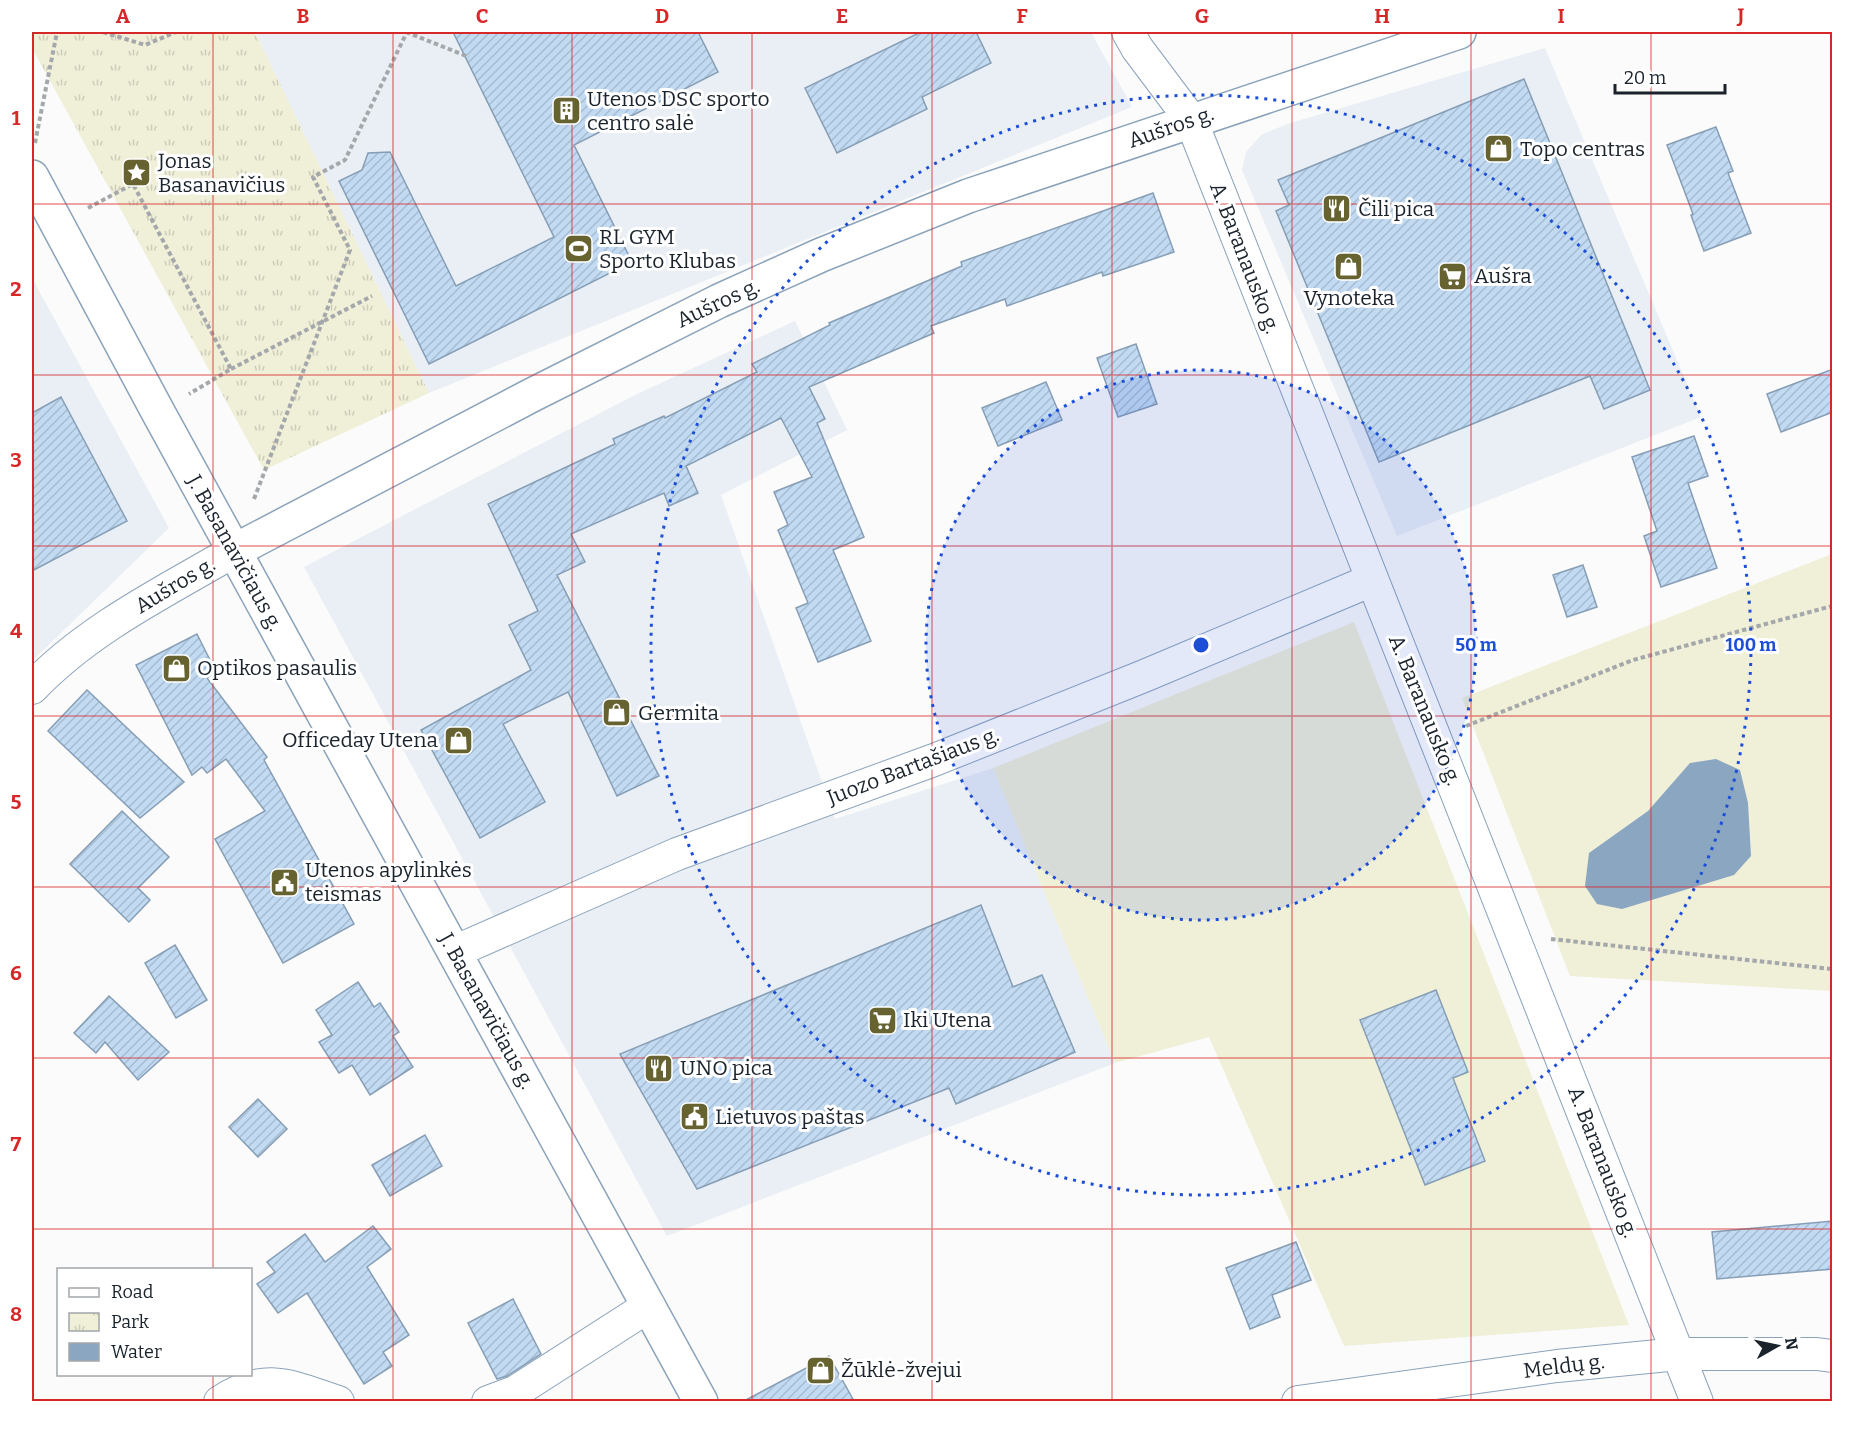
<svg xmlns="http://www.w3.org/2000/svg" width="1864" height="1433" viewBox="0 0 1864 1433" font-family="Bitter,serif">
<defs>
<pattern id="park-tufts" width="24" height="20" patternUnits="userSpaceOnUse" patternTransform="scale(1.5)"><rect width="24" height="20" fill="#f0efd8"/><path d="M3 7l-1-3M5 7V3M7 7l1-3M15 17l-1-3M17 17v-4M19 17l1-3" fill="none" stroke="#cdcdba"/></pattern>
<pattern id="building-hatch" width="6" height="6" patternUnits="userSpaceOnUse" patternTransform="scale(1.5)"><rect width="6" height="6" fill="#c2dbf3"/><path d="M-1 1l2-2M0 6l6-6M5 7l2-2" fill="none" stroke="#a6bcd0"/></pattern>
</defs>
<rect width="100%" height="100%" fill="#fbfbfb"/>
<g fill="#e9eff5">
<path d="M255,32H1091L1132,107L429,393Z"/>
<path d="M1545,48L1701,417L1397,536L1242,170L1246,152L1261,135L1287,124Z"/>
<path d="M32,278L169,528L32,661Z"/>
<path d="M795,321L847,430L721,495L835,819L993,768L1115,1063L667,1236L304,567L635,395Z"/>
</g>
<g fill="#f0efd8">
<path d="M1832,554V991L1570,976L1462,698Z"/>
<path d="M1354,622L1629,1325L1344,1346L1209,1037L1115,1063L993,768Z"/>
</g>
<path fill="url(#park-tufts)" d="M32,32H255L429,393L264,470L32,48Z"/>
<path fill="#8aa6c0" d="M1716,759L1740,770L1748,803L1751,856L1734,875L1622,909L1597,904L1585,886L1589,853L1648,811L1690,763Z"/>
<g fill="url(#building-hatch)" stroke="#869eb5" stroke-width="1.5">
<path d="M453,32H698L718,72L574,145L632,262L429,364L339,181L362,170L368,153L390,152L456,286L554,237Z"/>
<path d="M921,32H976L991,63L922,97L927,109L837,153L805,88Z"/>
<path d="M1524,79L1650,390L1604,409L1590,376L1379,462L1276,211L1289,205L1278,180Z"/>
<path d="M1716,127L1733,171L1728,173L1751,233L1704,251L1691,215L1693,214L1667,145Z"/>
<path d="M1153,193L1174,252L1103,276L1102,272L1007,306L1005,299L931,326L934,333L809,387L825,419L817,423L864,537L833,550L871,641L818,662L796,608L808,603L778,530L788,525L774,492L812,477L781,418L686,466L698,493L669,506L664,493L571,534L585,562L557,575L659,776L617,796L568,692L503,724L545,802L480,838L421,730L531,670L509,625L538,611L488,504L615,444L613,439L664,416L665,418L757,372L752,364L830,325L829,323L962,266L961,262Z"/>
<path d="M1136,344L1157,404L1118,417L1097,358Z"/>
<path d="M1833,369V412L1781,432L1767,394Z"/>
<path d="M1046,382L1062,420L998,446L982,408Z"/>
<path d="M61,397L127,521L32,571V413Z"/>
<path d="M1694,436L1708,476L1688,483L1717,568L1661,587L1644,536L1657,531L1632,457Z"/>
<path d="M1583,565L1597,607L1567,617L1553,575Z"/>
<path d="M197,634L216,672L207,678L267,757L264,760L354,924L283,963L215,839L265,811L226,759L207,773L202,767L192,775L136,665Z"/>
<path d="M87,690L184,782L140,818L48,731Z"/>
<path d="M122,811L169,857L138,888L150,900L129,922L70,864Z"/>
<path d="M981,905L1013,987L1042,975L1075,1052L956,1104L949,1088L697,1189L620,1054Z"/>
<path d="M175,945L207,1000L176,1018L145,963Z"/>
<path d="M358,982L374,1007L380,1003L399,1032L393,1036L413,1067L370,1095L352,1065L339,1073L319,1042L332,1035L316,1010Z"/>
<path d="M1436,990L1468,1072L1453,1078L1485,1161L1425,1185L1360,1020Z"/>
<path d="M109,996L169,1052L138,1080L105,1042L96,1053L74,1033Z"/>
<path d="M258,1099L287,1129L258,1157L229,1127Z"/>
<path d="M425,1135L442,1166L390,1196L372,1165Z"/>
<path d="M1833,1221V1269L1717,1279L1712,1232Z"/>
<path d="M373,1226L391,1249L367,1267L409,1335L383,1352L392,1366L364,1384L307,1293L278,1313L257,1284L275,1272L267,1262L305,1234L325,1262Z"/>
<path d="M1296,1242L1311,1280L1272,1295L1280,1317L1250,1329L1226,1268Z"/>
<path d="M513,1299L541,1354L507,1376L497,1379L468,1323Z"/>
<path d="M829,1356L854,1401H744Z"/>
</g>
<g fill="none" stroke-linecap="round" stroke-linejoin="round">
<defs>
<g id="street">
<path d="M1128,32L1137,48L1191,120L1697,1402"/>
<path d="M32,688C88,629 164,592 234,551"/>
<path d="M454,952L677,854L934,760L1144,676L1372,580"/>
<path d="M220,1402C265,1371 292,1387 338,1402"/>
<path d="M488,1402L515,1392L649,1306"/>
<path d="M1298,1402L1557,1366L1678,1354H1817L1832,1356"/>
</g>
<path id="secondary" d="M234,551L532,395L719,301L821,255L968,196L1459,32"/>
<path id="primary" d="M32,177L158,412L701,1402"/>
</defs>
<use href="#street" stroke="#8ba3ba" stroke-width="34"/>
<use href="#secondary" stroke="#8ba3ba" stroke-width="36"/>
<use href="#primary" stroke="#8ba3ba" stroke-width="36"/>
<g stroke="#a4a8ab" stroke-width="4" stroke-dasharray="4.5 3" stroke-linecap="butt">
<path d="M103,32L145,45L176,32"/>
<path d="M406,32L469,57"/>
<path d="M35,143L57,32"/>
<path d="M88,208L133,184L231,369L189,394"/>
<path d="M231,369L372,296"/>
<path d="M254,499L350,250L313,177L345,160L407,32"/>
<path d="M1466,726L1633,660L1832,606"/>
<path d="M1551,939L1832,969"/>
</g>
<use href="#street" stroke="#fff" stroke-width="32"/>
<use href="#secondary" stroke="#fff" stroke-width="33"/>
<use href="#primary" stroke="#fff" stroke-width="33"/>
</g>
<path fill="none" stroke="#d62828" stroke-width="1.5" stroke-opacity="0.55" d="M213,32V1270M393,32V1402M572,32V1402M752,32V1402M932,32V1402M1112,32V1402M1292,32V1402M1471,32V1402M1651,32V1402M32,204H1832M32,375H1832M32,546H1832M32,716H1832M32,887H1832M32,1058H1832M32,1229H1832M213,1374V1402"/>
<circle cx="1201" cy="645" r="275" fill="#1d4ed8" fill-opacity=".12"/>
<g fill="none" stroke="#1d4ed8" stroke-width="3" stroke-dasharray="3 6">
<circle cx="1201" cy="645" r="275"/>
<circle cx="1201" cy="645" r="550"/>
</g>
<defs>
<symbol id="building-square" viewBox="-11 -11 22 22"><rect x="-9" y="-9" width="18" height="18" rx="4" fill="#676330" stroke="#fff"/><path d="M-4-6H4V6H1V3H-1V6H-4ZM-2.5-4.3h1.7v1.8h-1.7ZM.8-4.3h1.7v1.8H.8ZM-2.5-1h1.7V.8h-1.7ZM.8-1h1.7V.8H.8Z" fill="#fff"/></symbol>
<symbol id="shop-square" viewBox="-11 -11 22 22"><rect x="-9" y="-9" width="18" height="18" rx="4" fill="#676330" stroke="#fff"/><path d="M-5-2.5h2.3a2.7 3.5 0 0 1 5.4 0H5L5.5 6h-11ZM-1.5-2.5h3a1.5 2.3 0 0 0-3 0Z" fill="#fff"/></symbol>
<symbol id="sight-square" viewBox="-11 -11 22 22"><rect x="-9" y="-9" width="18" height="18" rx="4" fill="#676330" stroke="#fff"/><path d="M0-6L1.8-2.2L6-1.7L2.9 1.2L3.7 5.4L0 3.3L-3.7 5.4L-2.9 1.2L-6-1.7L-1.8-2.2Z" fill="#fff"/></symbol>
<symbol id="restaurant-square" viewBox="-11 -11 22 22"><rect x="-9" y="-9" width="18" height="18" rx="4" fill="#676330" stroke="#fff"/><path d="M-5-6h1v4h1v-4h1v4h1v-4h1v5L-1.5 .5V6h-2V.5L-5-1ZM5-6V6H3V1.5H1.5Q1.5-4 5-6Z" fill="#fff"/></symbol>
<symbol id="stadium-square" viewBox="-11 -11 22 22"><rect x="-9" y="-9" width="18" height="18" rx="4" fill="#676330" stroke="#fff"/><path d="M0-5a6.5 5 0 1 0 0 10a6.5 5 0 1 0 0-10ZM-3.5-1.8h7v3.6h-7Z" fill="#fff"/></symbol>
<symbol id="supermarket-square" viewBox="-11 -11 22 22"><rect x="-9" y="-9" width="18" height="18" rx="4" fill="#676330" stroke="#fff"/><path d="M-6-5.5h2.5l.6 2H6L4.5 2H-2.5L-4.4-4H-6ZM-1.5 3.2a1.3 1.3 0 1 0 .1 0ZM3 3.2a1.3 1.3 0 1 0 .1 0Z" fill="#fff"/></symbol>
<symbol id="civic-square" viewBox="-11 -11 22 22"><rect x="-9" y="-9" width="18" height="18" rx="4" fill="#676330" stroke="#fff"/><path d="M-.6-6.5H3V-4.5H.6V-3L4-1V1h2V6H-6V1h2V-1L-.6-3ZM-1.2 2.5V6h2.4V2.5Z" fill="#fff"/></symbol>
</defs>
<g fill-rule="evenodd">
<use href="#building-square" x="550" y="94" width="33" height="33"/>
<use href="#shop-square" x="1482" y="132" width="33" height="33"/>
<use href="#sight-square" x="120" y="156" width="33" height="33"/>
<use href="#restaurant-square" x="1320" y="192" width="33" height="33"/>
<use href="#stadium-square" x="562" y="232" width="33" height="33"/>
<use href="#shop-square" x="1332" y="250" width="33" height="33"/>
<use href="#supermarket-square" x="1436" y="260" width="33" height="33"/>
<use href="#shop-square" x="160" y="652" width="33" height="33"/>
<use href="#shop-square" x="600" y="696" width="33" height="33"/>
<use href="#shop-square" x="442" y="724" width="33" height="33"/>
<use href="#civic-square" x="268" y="866" width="33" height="33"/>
<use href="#supermarket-square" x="866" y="1004" width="33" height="33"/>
<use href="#restaurant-square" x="642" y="1052" width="33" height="33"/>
<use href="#civic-square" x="678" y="1100" width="33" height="33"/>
<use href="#shop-square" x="804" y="1354" width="33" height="33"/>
</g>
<g text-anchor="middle" stroke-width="6" stroke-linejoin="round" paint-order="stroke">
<g font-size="21" fill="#1a232c" stroke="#fff" text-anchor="start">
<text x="587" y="106">Utenos DSC sporto<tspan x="587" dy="24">centro salė</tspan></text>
<text x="1520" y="156">Topo centras</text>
<text x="158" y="168">Jonas<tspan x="158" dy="24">Basanavičius</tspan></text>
<text x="1358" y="216">Čili pica</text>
<text x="599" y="244">RL GYM<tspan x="599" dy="24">Sporto Klubas</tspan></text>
<text x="1474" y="283">Aušra</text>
<text x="1349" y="305" text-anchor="middle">Vynoteka</text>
<text x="197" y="675">Optikos pasaulis</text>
<text x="638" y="720">Germita</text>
<text x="438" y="747" text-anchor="end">Officeday Utena</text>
<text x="305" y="877">Utenos apylinkės<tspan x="305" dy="24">teismas</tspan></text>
<text x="903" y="1027">Iki Utena</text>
<text x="680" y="1075">UNO pica</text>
<text x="715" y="1124">Lietuvos paštas</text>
<text x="841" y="1377">Žūklė-žvejui</text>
</g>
<g font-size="21" fill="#1a232c" stroke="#fff">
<text transform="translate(1171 127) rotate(-19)" y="7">Aušros g.</text>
<text transform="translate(1245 258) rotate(69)" y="7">A. Baranausko g.</text>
<text transform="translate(718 303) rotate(-25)" y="7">Aušros g.</text>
<text transform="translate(235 553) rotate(61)" y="7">J. Basanavičiaus g.</text>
<text transform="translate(175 585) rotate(-31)" y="7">Aušros g.</text>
<text transform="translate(1425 710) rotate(68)" y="7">A. Baranausko g.</text>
<text transform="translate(913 766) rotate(-21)" y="7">Juozo Bartašiaus g.</text>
<text transform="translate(487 1011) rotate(61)" y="7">J. Basanavičiaus g.</text>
<text transform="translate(1603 1162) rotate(69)" y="7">A. Baranausko g.</text>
<text transform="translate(1564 1366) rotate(-7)" y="7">Meldų g.</text>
</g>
</g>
<circle cx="1201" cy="645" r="9" fill="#1d4ed8" stroke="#fff" stroke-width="3"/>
<g font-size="18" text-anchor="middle" font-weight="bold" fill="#1d4ed8" stroke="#fff" stroke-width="6" stroke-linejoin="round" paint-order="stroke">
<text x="1476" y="651">50 m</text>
<text x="1751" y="651">100 m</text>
</g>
<rect width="1864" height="1433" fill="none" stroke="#ffffff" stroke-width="66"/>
<rect x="57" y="1268" width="195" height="108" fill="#ffffff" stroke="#a3a7ab" stroke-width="1.5"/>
<rect x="69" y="1288" width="30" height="9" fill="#ffffff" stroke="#a3a7ab" stroke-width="1.5"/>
<text x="111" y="1298" font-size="18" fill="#1a232c">Road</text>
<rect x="69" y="1313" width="30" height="18" fill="url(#park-tufts)" stroke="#a3a7ab" stroke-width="1.5"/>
<text x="111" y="1328" font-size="18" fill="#1a232c">Park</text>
<rect x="69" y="1343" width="30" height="18" fill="#8aa6c0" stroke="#a3a7ab" stroke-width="1.5"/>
<text x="111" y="1358" font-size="18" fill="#1a232c">Water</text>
<g transform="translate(1777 1346) rotate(81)" stroke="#ffffff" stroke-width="4.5" paint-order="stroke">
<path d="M0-4.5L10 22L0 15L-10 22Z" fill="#1a232c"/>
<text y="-9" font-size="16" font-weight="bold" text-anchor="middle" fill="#1a232c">N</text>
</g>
<path d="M1615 84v9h110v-9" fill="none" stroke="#1a232c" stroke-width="3"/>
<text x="1624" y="84" font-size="18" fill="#1a232c" stroke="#ffffff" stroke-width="4.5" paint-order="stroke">20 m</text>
<rect x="33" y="33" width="1798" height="1367" fill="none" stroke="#d62828" stroke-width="2"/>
<g font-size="20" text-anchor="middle" font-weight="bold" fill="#d62828">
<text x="123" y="23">A</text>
<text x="303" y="23">B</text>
<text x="482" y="23">C</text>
<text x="662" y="23">D</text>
<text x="842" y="23">E</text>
<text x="1022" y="23">F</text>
<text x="1202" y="23">G</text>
<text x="1382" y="23">H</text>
<text x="1561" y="23">I</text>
<text x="1741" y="23">J</text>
<text x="16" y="125">1</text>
<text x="16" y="296">2</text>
<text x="16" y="467">3</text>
<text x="16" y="638">4</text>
<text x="16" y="809">5</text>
<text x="16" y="980">6</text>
<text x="16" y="1151">7</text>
<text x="16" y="1321">8</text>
</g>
</svg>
